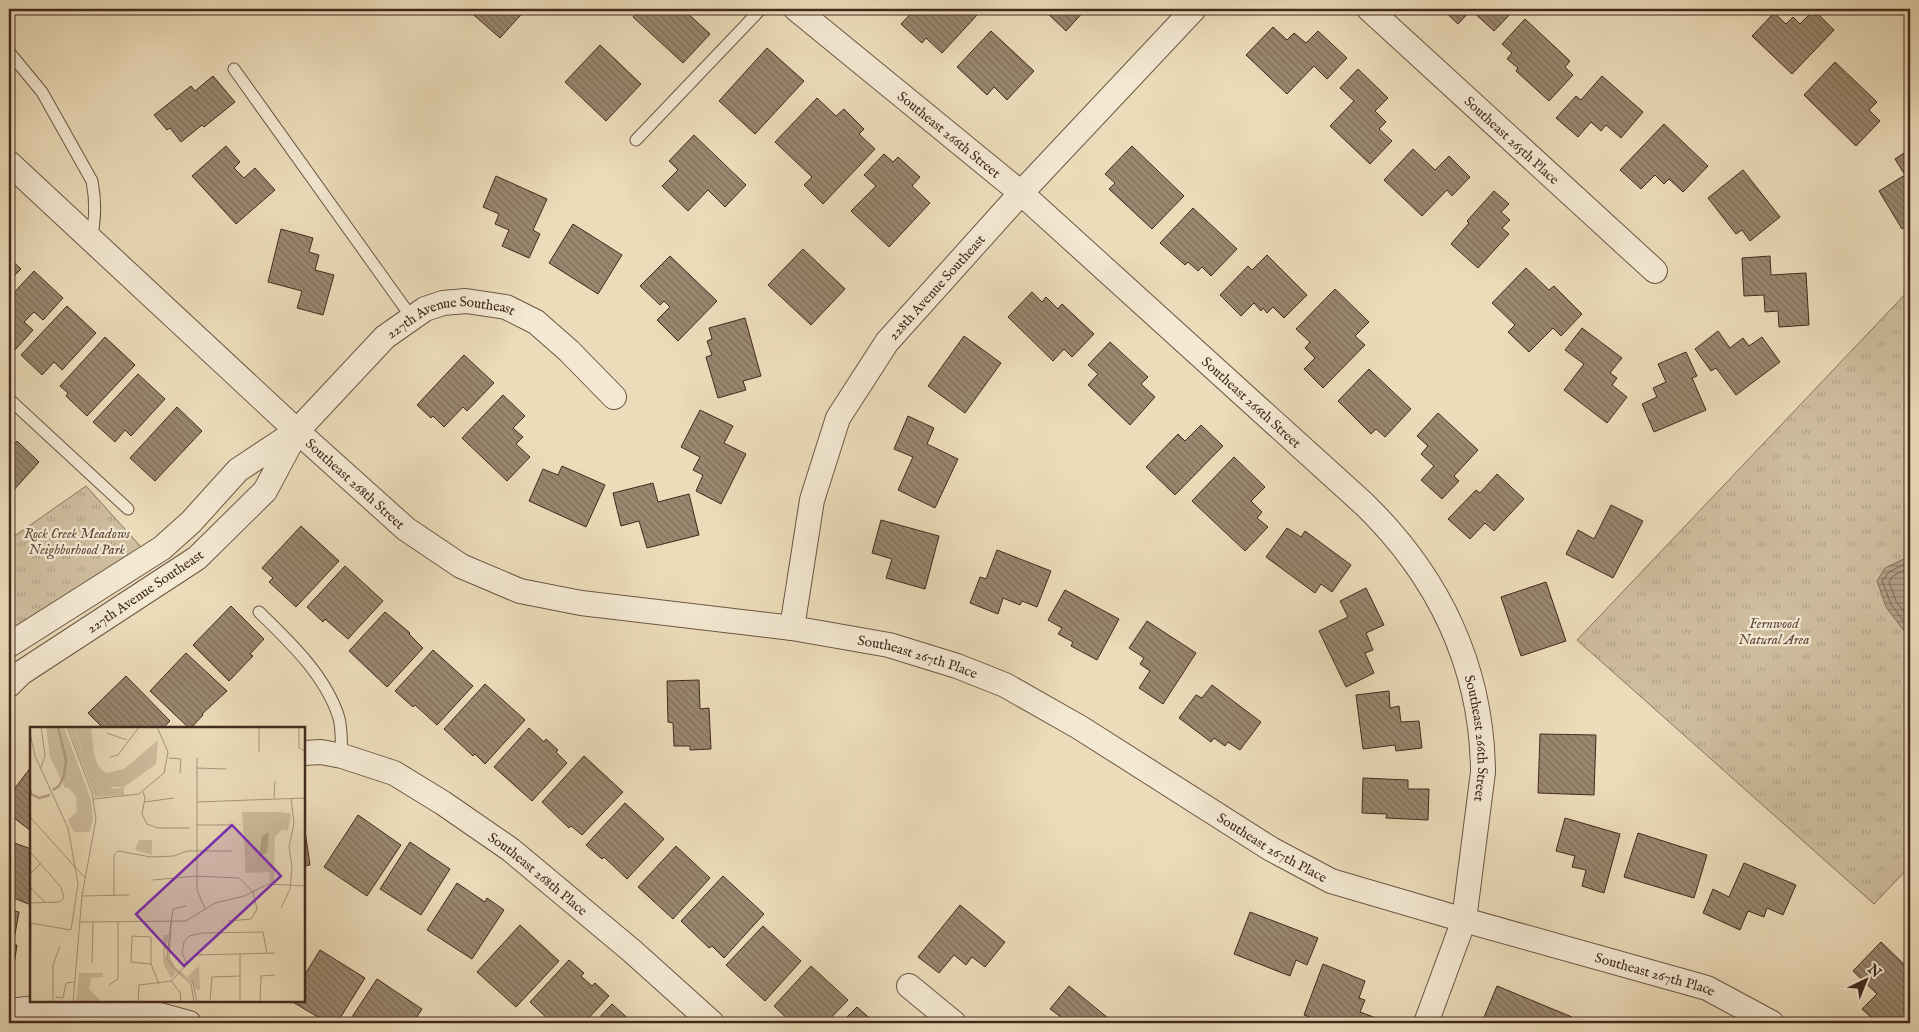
<svg xmlns="http://www.w3.org/2000/svg" width="1919" height="1032" viewBox="0 0 1919 1032" font-family="'IM FELL English',serif">
<defs>
<pattern id="park-tufts" width="24" height="20" patternUnits="userSpaceOnUse" patternTransform="scale(1.25)"><rect width="24" height="20" fill="#cfbe9f"/><path d="M3 7l-1-3M5 7V3M7 7l1-3M15 17l-1-3M17 17v-4M19 17l1-3" fill="none" stroke="#b3a388"/></pattern>
<pattern id="water-rules" width="6" height="5" patternUnits="userSpaceOnUse" patternTransform="scale(1.25)"><rect width="6" height="5" fill="#b29f85"/><path d="M0 2.5h6" fill="none" stroke="#92826c"/></pattern>
<pattern id="building-back-hatch" width="6" height="6" patternUnits="userSpaceOnUse" patternTransform="scale(1.25)"><rect width="6" height="6" fill="#9a876f"/><path d="M-1 5l2 2M0 0l6 6M5-1l2 2" fill="none" stroke="#7f6f5b"/></pattern>
</defs>
<rect width="100%" height="100%" fill="#ecdcba"/>
<filter id="stains"><feTurbulence type="fractalNoise" baseFrequency=".004" numOctaves="4"/><feColorMatrix values="0 0 0 0 .2 0 0 0 0 .09 0 0 0 0 .02 0 0 0 .5 -.17"/></filter>
<radialGradient id="worn" r=".72"><stop offset=".6" stop-color="#630" stop-opacity="0"/><stop offset="1" stop-color="#630" stop-opacity=".3"/></radialGradient>
<g fill="url(#park-tufts)" stroke="#88745e">
<path d="M1910,289V866L1874,904L1577,640Z"/>
<path d="M86,486L142,548L9,630V540Z"/>
</g>
<path fill="url(#water-rules)" stroke="#85705c" d="M1910,556V636L1907,635L1886,607L1877,581L1885,568Z"/>
<g fill="none" stroke-linecap="round" stroke-linejoin="round">
<g stroke="#7a6452" stroke-width="1">
<path d="M1910,561L1889,572L1882,581L1891,604L1910,630"/>
<path d="M1910,567L1893,576L1889,582L1896,601L1910,620"/>
</g>
</g>
<g fill="url(#building-back-hatch)" stroke="#422a1e">
<path d="M467,9H526L500,38Z"/>
<path d="M640,9H683L710,34L683,63L633,17Z"/>
<path d="M915,9H972L978,14L942,53L926,38L922,43L901,24Z"/>
<path d="M1043,9H1094L1089,14L1085,10L1066,31Z"/>
<path d="M1442,9H1515L1494,31L1471,10L1458,24Z"/>
<path d="M1814,10L1834,30L1792,74L1752,36L1774,13L1786,24L1793,17L1800,24Z"/>
<path d="M1525,19L1570,61L1565,67L1573,75L1549,101L1516,71L1518,68L1507,59L1512,53L1502,44Z"/>
<path d="M1273,27L1287,40L1294,33L1306,43L1318,31L1347,58L1327,79L1314,66L1287,94L1246,55Z"/>
<path d="M991,31L1034,71L1007,100L994,87L987,95L957,67Z"/>
<path d="M600,45L641,84L606,121L565,82Z"/>
<path d="M767,48L804,81L755,134L719,101Z"/>
<path d="M1835,62L1877,102L1869,110L1880,121L1856,146L1804,95Z"/>
<path d="M1358,69L1388,98L1375,111L1386,122L1379,129L1392,141L1370,164L1330,126L1354,101L1340,88Z"/>
<path d="M213,76L235,102L204,127L202,125L181,142L170,128L167,130L154,115L191,86L195,91Z"/>
<path d="M1602,76L1643,112L1621,138L1606,125L1601,131L1591,122L1578,137L1556,118L1576,96L1581,100Z"/>
<path d="M817,98L836,116L844,109L864,129L859,134L875,149L823,204L804,185L812,177L775,142Z"/>
<path d="M1664,124L1708,166L1683,192L1669,179L1664,184L1655,175L1641,189L1620,170Z"/>
<path d="M694,135L746,185L725,207L708,190L688,211L662,186L678,170L669,161Z"/>
<path d="M226,146L240,162L234,168L244,178L255,168L275,190L236,224L192,176Z"/>
<path d="M1132,146L1184,196L1152,229L1109,189L1115,183L1105,174Z"/>
<path d="M1413,149L1435,170L1449,156L1470,177L1452,196L1447,190L1422,216L1384,180Z"/>
<path d="M1910,149V224L1902,229L1879,191L1905,175L1895,159Z"/>
<path d="M884,154L893,162L898,157L920,177L912,186L930,203L889,247L851,211L876,186L864,175Z"/>
<path d="M1743,170L1780,217L1750,241L1742,230L1736,234L1708,198Z"/>
<path d="M496,176L547,199L533,230L540,234L529,258L502,246L509,230L495,224L499,214L483,207Z"/>
<path d="M1494,191L1509,204L1501,212L1510,220L1502,228L1509,234L1478,268L1451,244L1469,223L1467,221Z"/>
<path d="M1193,208L1237,249L1211,276L1202,267L1198,271L1188,262L1185,265L1160,243Z"/>
<path d="M573,224L622,255L598,294L549,263Z"/>
<path d="M281,229L313,238L309,252L319,255L315,270L334,275L323,315L297,308L302,291L268,282Z"/>
<path d="M803,249L845,289L811,325L768,285Z"/>
<path d="M1267,255L1307,295L1284,318L1273,307L1267,313L1263,308L1261,311L1254,303L1241,316L1220,295L1248,266L1252,270Z"/>
<path d="M670,256L717,301L678,341L657,320L670,307L664,301L660,305L640,286Z"/>
<path d="M1770,256L1771,275L1806,273L1809,325L1779,327L1778,311L1765,312L1764,295L1744,296L1742,258Z"/>
<path d="M9,258L21,269L9,281Z"/>
<path d="M1526,268L1549,290L1554,286L1582,314L1561,336L1553,328L1529,352L1508,332L1515,325L1492,303Z"/>
<path d="M34,271L63,298L43,320L34,312L24,322L33,330L15,350L9,345V298Z"/>
<path d="M1335,289L1369,322L1355,336L1365,345L1323,388L1304,369L1315,358L1305,348L1310,342L1296,329Z"/>
<path d="M1032,292L1042,302L1046,297L1058,309L1062,304L1094,334L1072,357L1064,349L1053,361L1008,317Z"/>
<path d="M67,306L96,333L62,370L54,362L42,375L21,355Z"/>
<path d="M745,318L761,376L743,381L746,390L718,398L706,357L712,355L707,341L712,339L709,328Z"/>
<path d="M1582,328L1622,358L1610,373L1617,378L1612,385L1627,397L1607,423L1564,390L1584,364L1565,350Z"/>
<path d="M1718,331L1730,348L1743,338L1749,346L1762,337L1780,362L1736,395L1716,368L1711,371L1695,349Z"/>
<path d="M964,336L1001,363L965,413L928,386Z"/>
<path d="M105,337L135,365L87,416L66,396L68,393L60,386Z"/>
<path d="M1110,342L1148,377L1141,384L1155,397L1130,425L1088,385L1098,374L1088,365Z"/>
<path d="M1686,352L1697,376L1692,378L1706,410L1654,432L1642,404L1657,397L1653,388L1666,382L1658,364Z"/>
<path d="M464,355L494,383L467,411L463,407L444,427L433,416L431,418L417,405Z"/>
<path d="M1369,369L1411,409L1385,437L1376,429L1371,434L1338,401Z"/>
<path d="M138,374L165,399L131,436L125,430L115,442L93,422Z"/>
<path d="M503,395L525,416L513,428L523,437L516,444L530,457L507,481L462,438Z"/>
<path d="M177,407L202,431L155,481L130,458Z"/>
<path d="M700,410L733,426L724,443L746,454L721,504L696,491L703,475L693,470L700,457L681,447Z"/>
<path d="M1438,413L1478,450L1454,476L1459,481L1442,499L1421,480L1434,466L1421,454L1428,446L1417,436Z"/>
<path d="M908,416L934,428L927,444L958,459L935,508L898,490L913,457L894,449Z"/>
<path d="M1201,425L1223,446L1175,495L1146,467L1178,434L1185,441Z"/>
<path d="M17,441L39,462L12,492L9,489V449Z"/>
<path d="M1234,457L1265,487L1251,501L1262,512L1257,518L1268,527L1245,551L1192,501Z"/>
<path d="M562,466L605,485L586,527L529,501L543,469L558,475Z"/>
<path d="M1497,474L1524,499L1494,531L1485,523L1470,539L1448,519L1476,490L1480,493Z"/>
<path d="M653,483L658,502L689,494L699,535L647,548L639,521L621,526L613,493Z"/>
<path d="M1611,505L1643,521L1613,578L1566,554L1578,530L1594,539Z"/>
<path d="M881,520L939,536L925,589L886,578L892,559L872,553Z"/>
<path d="M301,526L339,561L296,607L269,582L273,578L262,568Z"/>
<path d="M1287,528L1301,537L1305,531L1351,565L1332,592L1321,584L1315,593L1266,557Z"/>
<path d="M997,550L1051,571L1037,607L1022,601L1020,605L1003,598L998,614L970,603L980,577L986,579Z"/>
<path d="M345,566L383,601L348,639L325,619L323,622L307,607Z"/>
<path d="M1546,582L1566,641L1521,656L1501,597Z"/>
<path d="M1366,588L1384,625L1366,633L1373,650L1365,653L1374,673L1346,687L1319,631L1348,617L1340,601Z"/>
<path d="M1065,590L1119,619L1097,660L1071,646L1073,642L1058,634L1062,628L1048,620Z"/>
<path d="M231,606L264,639L250,654L253,656L229,681L193,645Z"/>
<path d="M385,612L410,633L409,634L423,648L387,687L349,651Z"/>
<path d="M1147,621L1196,653L1163,704L1139,688L1150,671L1140,664L1144,658L1129,648Z"/>
<path d="M433,650L473,686L437,725L415,705L413,707L395,691Z"/>
<path d="M186,653L227,691L202,714L203,715L191,728H189L150,691Z"/>
<path d="M126,676L170,721L163,728H103L88,713Z"/>
<path d="M699,680L700,709L709,708L711,749L690,750V746H674L673,723L668,722L667,681Z"/>
<path d="M485,684L525,720L485,764L475,754L473,756L444,729Z"/>
<path d="M1212,685L1261,722L1240,750L1228,742L1225,746L1214,738L1211,742L1179,718L1196,695L1202,698Z"/>
<path d="M1389,691L1390,708L1399,706L1401,722L1419,721L1422,748L1396,751L1395,745L1363,749L1356,695Z"/>
<path d="M529,728L544,742L546,739L558,750L556,752L567,763L532,801L494,767Z"/>
<path d="M1540,734L1596,735L1594,795L1538,793Z"/>
<path d="M584,756L623,792L582,835L571,826L569,828L542,802Z"/>
<path d="M31,767V831L9,814V796Z"/>
<path d="M1363,778L1408,780V789H1429L1428,820L1386,818L1387,814L1362,813Z"/>
<path d="M625,803L664,839L627,879L604,857L602,859L586,845Z"/>
<path d="M358,815L401,845L367,896L324,867Z"/>
<path d="M1565,818L1620,834L1604,893L1582,886L1586,870L1572,867L1575,856L1556,851Z"/>
<path d="M304,824L310,865L304,866Z"/>
<path d="M1638,833L1707,855L1694,898L1624,877Z"/>
<path d="M9,841L31,849V905L9,896Z"/>
<path d="M410,842L450,869L421,915L380,889Z"/>
<path d="M676,846L710,878L673,919L638,887Z"/>
<path d="M1744,863L1796,885L1783,915L1767,908L1764,917L1748,911L1740,930L1703,913L1713,889L1729,897Z"/>
<path d="M723,876L764,914L724,958L712,946L709,948L681,921Z"/>
<path d="M457,883L485,902L487,898L504,910L472,959L427,930Z"/>
<path d="M960,905L1005,942L985,967L972,957L966,965L954,955L939,973L918,957Z"/>
<path d="M9,910L19,912L13,945H17L14,965L9,964Z"/>
<path d="M1250,912L1318,938L1307,965L1296,960L1290,976L1234,954Z"/>
<path d="M520,925L559,961L516,1007L477,972Z"/>
<path d="M763,926L801,961L765,1001L726,965Z"/>
<path d="M1881,942L1910,970V992L1907,995L1910,998V1018L1906,1023H1877L1862,1009L1877,994L1853,971Z"/>
<path d="M320,950L365,978L337,1023H328L291,1001H304V976Z"/>
<path d="M569,960L584,973L581,976L592,986L595,983L609,996L584,1023H552L530,1002Z"/>
<path d="M1323,964L1365,981L1359,998L1365,1000L1360,1012L1376,1018L1374,1023H1326L1304,1015Z"/>
<path d="M811,966L848,1000L826,1023H792L774,1006Z"/>
<path d="M377,979L422,1009L413,1023H348Z"/>
<path d="M1069,986L1114,1023H1062L1065,1020L1050,1009Z"/>
<path d="M1497,986L1572,1017L1569,1023L1482,1022Z"/>
<path d="M612,1004L633,1023H594Z"/>
<path d="M857,1007L875,1023H841Z"/>
</g>
<g fill="none" stroke-linecap="round" stroke-linejoin="round">
<defs>
<g id="lane">
<path d="M9,52L42,92L92,181C96,202 96,219 91,239"/>
<path d="M234,69L412,318"/>
<path d="M636,140L761,9"/>
<path d="M9,399L128,509"/>
<path d="M259,612C290,642 326,676 339,718C342,730 341,744 342,756"/>
</g>
<g id="street">
<path id="s1" d="M796,9L1021,193L1364,504C1439,577 1482,667 1483,772L1464,920L1426,1023"/>
<path id="s2" d="M1369,9L1655,271"/>
<path id="s3" d="M9,163L297,431L406,529L461,566L520,591L581,603L792,628L889,645L957,666L1005,685L1079,727L1271,849L1331,881L1464,920L1707,988L1772,1023"/>
<path id="s4" d="M297,431L385,337L425,309L443,303L466,301L506,307L536,322L569,351L614,397"/>
<path id="s5" d="M792,628L812,500L838,418L887,342L1021,193L1194,9"/>
<path d="M9,645L162,548L191,522L238,470L297,431L265,491L197,558L21,673L9,685"/>
<path id="s6" d="M304,753L321,752L342,756L394,773L443,803L511,850L632,951L712,1023"/>
<path d="M909,986L954,1023"/>
<path d="M9,1011L62,1005L149,1012L189,1023"/>
</g>
</defs>
<use href="#lane" stroke="#6c5645" stroke-width="13"/>
<use href="#street" stroke="#6c5645" stroke-width="26"/>
<use href="#lane" stroke="#f3e8d2" stroke-width="11"/>
<use href="#street" stroke="#f3e8d2" stroke-width="24"/>
</g>
<g text-anchor="middle" stroke-width="4.5" stroke-linejoin="round" paint-order="stroke">
<g font-size="14" fill="#422a1e" stroke="#f3e8d2">
<text dy="5" stroke="none"><textPath href="#s1" startOffset="198">Southeast 266th Street</textPath></text>
<text dy="5" stroke="none"><textPath href="#s2" startOffset="194">Southeast 265th Place</textPath></text>
<text dy="5" stroke="none"><textPath href="#s5" startOffset="380">228th Avenue Southeast</textPath></text>
<text dy="5" stroke="none"><textPath href="#s4" startOffset="201">227th Avenue Southeast</textPath></text>
<text dy="5" stroke="none"><textPath href="#s1" startOffset="602">Southeast 266th Street</textPath></text>
<text dy="5" stroke="none"><textPath href="#s3" startOffset="472">Southeast 268th Street</textPath></text>
<text transform="translate(145 591) rotate(-34)" y="5">227th Avenue Southeast</text>
<text dy="5" stroke="none"><textPath href="#s3" startOffset="1074">Southeast 267th Place</textPath></text>
<text dy="5" stroke="none"><textPath href="#s1" startOffset="1021">Southeast 266th Street</textPath></text>
<text dy="5" stroke="none"><textPath href="#s3" startOffset="1479">Southeast 267th Place</textPath></text>
<text dy="5" stroke="none"><textPath href="#s6" startOffset="269">Southeast 268th Place</textPath></text>
<text dy="5" stroke="none"><textPath href="#s3" startOffset="1884">Southeast 267th Place</textPath></text>
</g>
<g font-size="14" font-style="italic" fill="#5e4838" stroke="#f3e8d2">
<text x="77" y="538">Rock Creek Meadows<tspan x="77" dy="16">Neighborhood Park</tspan></text>
<text x="1774" y="628">Fernwood<tspan x="1774" dy="16">Natural Area</tspan></text>
</g>
</g>
<g transform="translate(30 727)">
<rect width="275" height="275" fill="#ecdcba"/>
<path d="M44,0H61L64,27L68,39L76,46L94,42L128,13L126,37L94,60H76L56,35Z" fill="#cfbe9f"/>
<path d="M38,0H44L51,22L72,55L84,62L94,60V68L65,70ZM212,85L260,86L261,88L258,103H245L244,156L240,157L239,144H216ZM49,246H73V250L61,251L59,262L72,275H46Z" fill="#cfbe9f"/>
<path d="M16,0H34L61,73L63,92L60,105H44L38,93L47,85L46,70L39,61H35L20,30Z" fill="#cfbe9f"/>
<path d="M252,85L251,104L243,112L242,145L215,146L216,98L206,97H216V86ZM109,113H122V128L105,123ZM133,208H139L135,226L146,246L141,251L133,236ZM169,239L170,263H167L158,249Z" fill="#cfbe9f"/>
<path d="M239,105L237,125L229,130L232,109Z" fill="#b29f85"/>
<path fill="none" stroke="#b29f85" stroke-width="2.5" d="M0,62L1,67L9,71L20,68M23,63L29,59L34,49L36,33L28,0"/>
<path fill="none" stroke="#a8957c" stroke-width="1" d="M37,0L62,66L66,92L52,169L43,275M269,0V21L275,24M0,6L5,29L38,101L48,157L41,203L0,196M77,6L97,13M229,25V0M80,30L88,28L109,0M139,31L151,32L150,46M167,31V163L175,182M11,41L15,28L11,0M167,41L196,42M113,65L115,71L112,87L117,97M244,71L245,54M63,72L109,67L134,46L138,25L127,0M115,75L144,71M167,75L275,71M0,90L55,151M117,97L128,101H160M166,98H202M0,125L31,160L34,171L29,175L0,176M0,147L11,136M123,153L166,149L209,151L223,165L227,182L221,192L198,194M0,160L15,175M52,169L99,168M84,169V128L88,124L121,130L144,129L157,124H202M251,181L260,162L262,140L259,120L264,96L261,71M50,195L156,194L185,176L214,169L238,157L275,159M141,195L143,182L156,179M210,226V275M156,235L152,226L154,215L159,209L172,206L233,205L237,226M62,236L63,195M121,237L101,235L102,209L121,210V237L129,257M141,254L150,265L151,275M79,258L88,252V195M0,263L1,197M25,270L33,271L36,256L44,255M23,275V238L30,219M108,275L109,258L141,254L166,228L245,226M164,275L161,257L144,242L137,231L141,195L139,231L145,241L163,256L167,275M180,275L182,250L210,249M230,275L231,249L245,248"/>
<path fill="#7b2cbf" fill-opacity="0.15" stroke="#7b2cbf" stroke-width="2.5" d="M202,98L251,149L154,239L106,187Z"/>
<rect width="275" height="275" fill="none" stroke="#422a1e" stroke-width="2.5"/>
</g>
<rect width="1919" height="1032" fill="none" stroke="#ecdcba" stroke-width="30"/>
<rect x="10" y="10" width="1899" height="1012" fill="none" stroke="#422a1e" stroke-width="2.5"/>
<rect x="15" y="15" width="1889" height="1002" fill="none" stroke="#422a1e"/>
<g transform="translate(1866 980) rotate(43)" stroke="#f3e8d2" stroke-width="4" paint-order="stroke">
<path d="M0-4L9 19L0 12L-9 19Z" fill="#422a1e"/>
<text y="-8" font-size="14" font-weight="bold" text-anchor="middle" fill="#422a1e">N</text>
</g>
<rect width="100%" height="100%" filter="url(#stains)"/>
<rect width="100%" height="100%" fill="url(#worn)"/>
</svg>
